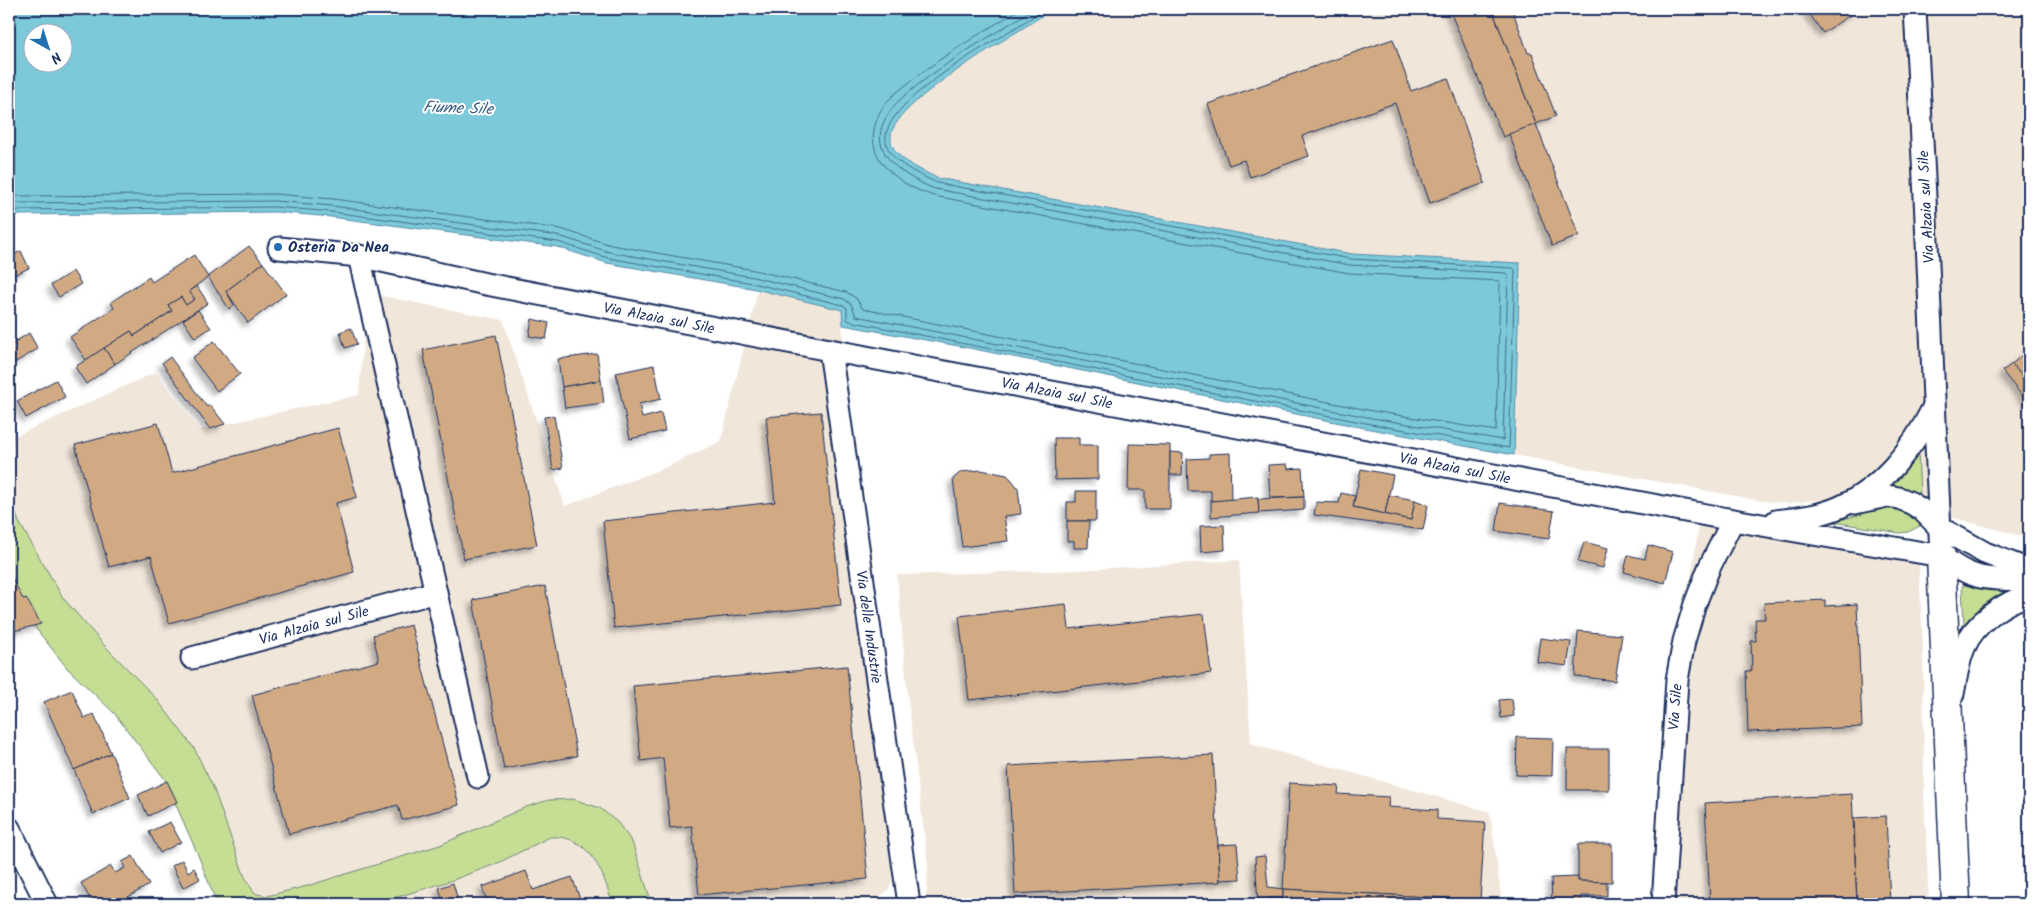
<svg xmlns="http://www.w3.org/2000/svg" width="2038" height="913" viewBox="0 0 2038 913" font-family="Kalam,sans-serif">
<defs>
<filter id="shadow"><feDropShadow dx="-4.5" dy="4.5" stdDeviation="2.5" flood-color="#0004"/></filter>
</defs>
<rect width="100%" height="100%" fill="#fff"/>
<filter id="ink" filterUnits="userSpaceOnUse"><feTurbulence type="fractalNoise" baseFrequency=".02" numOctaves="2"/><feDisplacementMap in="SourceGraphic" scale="10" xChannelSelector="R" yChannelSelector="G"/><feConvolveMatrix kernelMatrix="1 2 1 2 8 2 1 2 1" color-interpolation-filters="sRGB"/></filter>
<g filter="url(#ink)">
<g fill="#f1e6da">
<path d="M1052,9H2029V538L1939,514L1815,500L1790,503L1762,501L1514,455L1520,263L1352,254L937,178L906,163L895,148L891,137L898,119L912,104L942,80Z"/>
<path d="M758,290L842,310L844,380L873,702L893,869L892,882L888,890L870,904H652L632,842L618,823L600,808L573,799H560L549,800L526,807L440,845L307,886L267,896H260L253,891L244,875L213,787L194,748L156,698L104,645L63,598L19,522L14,509L9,483L13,437L156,372L199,430L359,395L367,293L503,320L565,506L669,466L721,441Z"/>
<path d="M1699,524L1757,536L1918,547L1923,646L1924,794L1929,904H1664L1674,690Z"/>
<path d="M1239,560L1251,744L1490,812L1502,904H922L927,891L928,867L908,699L897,575L1080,570Z"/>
<path d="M550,837L570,839L586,850L597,864L608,887L612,904H374L450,881L496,864Z"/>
</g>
<g fill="#c5de94" stroke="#708679">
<path d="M9,405L13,421V436L9,483L14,509L19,522L63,598L104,645L156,698L194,748L213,787L244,875L253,891L257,894L267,896L307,886L440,845L526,807L549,800L573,799L600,808L618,823L632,842L652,904H612C604,872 589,834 550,837L496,864L450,881L374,904H217L198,855L164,778L114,713L67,668L30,621L9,583Z"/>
<path d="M1918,452L1920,494L1918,495L1903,489L1883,488Z"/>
<path d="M1887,507C1900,508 1917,513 1920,526L1908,532L1900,533L1833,522Z"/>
<path d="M1964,585L2005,592V593L1985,606L1966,627L1964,625L1962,586Z"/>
</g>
<path fill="#7bc9d9" stroke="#558ba8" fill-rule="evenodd" d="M9,9H1052C1021,32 892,101 891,137C890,158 922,170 937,178L1352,254L1520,263L1514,455L1370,429L964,347L843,325L842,310L751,288L607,263L557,247L331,217L276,212L19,215L9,217ZM32,32H62V62H32Z"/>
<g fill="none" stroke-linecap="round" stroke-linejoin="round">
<g stroke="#416d8f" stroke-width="1">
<path d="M9,198L19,196L275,194L333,199L561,229L611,245L754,270L846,292L856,298L863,309L1373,411L1496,431L1500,283L1499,281L1349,273L934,196C914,190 896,180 883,164C870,147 871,129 881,110C887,99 901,89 911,81C945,54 983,32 1020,9"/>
<path d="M9,205L19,203L275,201L332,206L559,236L609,252L753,277L844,299L851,304L856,316L1372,418L1503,440L1508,276L1507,273L1350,265L935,189C904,177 862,151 889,113C896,101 908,93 919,84C955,56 995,34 1033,9"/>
<path d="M9,212L19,210L275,207L332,212L558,242L608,258L752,283L843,305L847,308V319L849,321L1371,424L1509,448L1515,270L1513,268L1351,259L937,183C920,175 883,160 886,136C891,93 1009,35 1044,9"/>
</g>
</g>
<g fill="#d1aa83" stroke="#1b2f5e" filter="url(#shadow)">
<path d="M1449,9H1492L1536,124L1503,137Z"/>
<path d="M1492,9H1512L1528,53H1532L1556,116L1536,124Z"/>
<path d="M1806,9H1855L1856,11L1823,33Z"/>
<path d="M1393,39L1411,91L1448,78L1485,183L1430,203L1395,103L1302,136L1309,156L1250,177L1244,160L1229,165L1208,104Z"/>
<path d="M1536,124L1579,236L1552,246L1509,134Z"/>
<path d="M249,246L263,263L226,291L234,305L229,309L208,277Z"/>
<path d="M21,251L29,268L14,275L9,264V257Z"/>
<path d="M194,255L208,277L189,291L195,299L186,305L181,297L168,305L172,311L134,336L131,331L86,360L70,337L114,308L111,302L149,277L152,282Z"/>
<path d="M263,263L286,294L248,323L226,291Z"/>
<path d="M73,271L81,284L59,297L51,285Z"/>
<path d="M197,286L208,303L115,364L104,348L131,331L134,336L172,311L168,305L181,297L186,305L195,299L189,291Z"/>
<path d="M198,310L211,328L195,338L183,320Z"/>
<path d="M532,319L549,323L546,339L529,336Z"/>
<path d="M351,328L357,344L345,348L340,332Z"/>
<path d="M29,333L38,349L9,366V339L12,344Z"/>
<path d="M496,335L537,545L464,559L423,350Z"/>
<path d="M214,341L240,374L217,391L192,358Z"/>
<path d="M104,348L115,364L86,384L75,367Z"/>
<path d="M2029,349V385L2012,364Z"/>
<path d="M597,354L601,380L562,387L558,359Z"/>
<path d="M170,357L207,407L210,405L225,424L210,429L162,363Z"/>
<path d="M2012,364L2029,385V404L2002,371Z"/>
<path d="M654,365L661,399L639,404L642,418L661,413L665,431L630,439L616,373Z"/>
<path d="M56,380L65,397L26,418L17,401Z"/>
<path d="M601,380L604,403L565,408L562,387Z"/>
<path d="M821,412L841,605L614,628L603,521L775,502L766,417Z"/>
<path d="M554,416L563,468L553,470L544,417Z"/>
<path d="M158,423L172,473L338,428L357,497L336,503L354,572L169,623L151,556L109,567L75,445Z"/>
<path d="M1054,438H1079V445H1098V479L1055,480Z"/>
<path d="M1129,444L1170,445V509H1145V490H1128Z"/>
<path d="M1170,452L1183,453L1182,475H1170Z"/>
<path d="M1230,453L1231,500L1211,501V491H1188L1187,459L1209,458V454Z"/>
<path d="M1287,464L1288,469L1302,468L1304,497L1270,498L1268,465Z"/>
<path d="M1361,469L1393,475L1385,514L1353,507Z"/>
<path d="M981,470L1007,475L1011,479L1018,488L1021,514L1004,516L1008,541L962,547L953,479L961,472Z"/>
<path d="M1076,491H1096V521H1067V502H1076Z"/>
<path d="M1341,493L1355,496L1353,507L1411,520L1415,500L1428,505L1423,530L1314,515L1316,502L1339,503Z"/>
<path d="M1389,495L1415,500L1411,520L1385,514Z"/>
<path d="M1258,497L1259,513L1211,517V501Z"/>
<path d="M1304,497V510L1259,513L1258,499Z"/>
<path d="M1500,503L1554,511L1549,539L1496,531Z"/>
<path d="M1067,521H1089L1088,548H1074V541H1067Z"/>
<path d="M1224,525L1225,550L1201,552L1200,526Z"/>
<path d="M1584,542L1608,548L1603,568L1578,562Z"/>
<path d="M1648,545L1673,552L1665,583L1624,572L1628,555L1645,559Z"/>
<path d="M9,572L23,599L26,598L41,624L14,631L9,612Z"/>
<path d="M545,586L577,756L504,769L473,600Z"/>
<path d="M1825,600V606L1857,604L1862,727L1748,732L1746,671H1752L1751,641H1756L1755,619H1765L1764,603Z"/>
<path d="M1066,604L1069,629L1204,614L1211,673L969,700L959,616Z"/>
<path d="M411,625L459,805L402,820L398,805L289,834L252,695L379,661L373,635Z"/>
<path d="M1578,631L1622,635L1615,681L1575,676Z"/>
<path d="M1540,638L1571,642L1567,666L1537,662Z"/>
<path d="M847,666L868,879L699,895L692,826L670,828L663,758L641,761L633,686Z"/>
<path d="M72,690L84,718L94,714L111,753L74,770L44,702Z"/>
<path d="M1512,699L1514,716L1501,718L1499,700Z"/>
<path d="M1517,737L1553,738L1552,776L1516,775Z"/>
<rect x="1567" y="749" width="42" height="41"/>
<path d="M111,753L130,798L93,814L74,770Z"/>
<path d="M1213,755L1220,882L1015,894L1008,766Z"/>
<path d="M167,781L177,802L148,816L138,795Z"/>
<path d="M1289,783L1339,786L1338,794L1389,797L1388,807L1437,810V819L1485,822L1480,900L1283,889Z"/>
<path d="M1852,794L1857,904H1710L1705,803Z"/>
<path d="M1886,816L1890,904H1857L1854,818Z"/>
<path d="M170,822L181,842L160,853L149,832Z"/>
<path d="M1237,844L1240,879L1220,880L1218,845Z"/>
<path d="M1578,844H1612V882L1578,881Z"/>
<path d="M133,856L149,885L128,897L131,902L126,904H93L81,883L111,866L115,873L125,868L122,862Z"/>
<path d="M1265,856L1268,887L1283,889V898H1269L1270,904H1258L1255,857Z"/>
<path d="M182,860L188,872L194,868L200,879L183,888L172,866Z"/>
<path d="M526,871L533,890L572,877L582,904H488L482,887Z"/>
<path d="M1578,877V881L1607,882V896H1581V904H1552L1551,878Z"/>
<path d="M453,883L459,904H444L439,888Z"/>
<path d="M1283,889L1447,898V904H1283Z"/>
<path d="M1217,901V904H1153Z"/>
</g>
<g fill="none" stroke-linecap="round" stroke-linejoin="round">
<defs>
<g id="minor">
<path d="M1915,9L1925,197L1941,556"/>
<path d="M279,248L359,256L486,284L913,366L1733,520L1941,556C1974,582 1989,579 2029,580"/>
<path d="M359,256L478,777"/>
<path d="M830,350L909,904"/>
<path d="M1855,503L1887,496L1899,498L1911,503L1922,510L1940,528L1985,553L2029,570"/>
<path d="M1776,521C1798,518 1820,516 1840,507C1882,488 1913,448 1933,408"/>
<path d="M192,658L436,592"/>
<path d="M1953,694C1956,679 1958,662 1964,648C1974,623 2004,602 2029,595"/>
<path d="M9,828L47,904"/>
<path d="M1663,904L1677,680L1684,641L1695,604L1709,568L1733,520"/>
</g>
<path id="tertiary" d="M1941,556L1956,904"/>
</defs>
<use href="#minor" stroke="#1b2f5e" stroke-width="25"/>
<use href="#tertiary" stroke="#1b2f5e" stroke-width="31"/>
<use href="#minor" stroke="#fff" stroke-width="21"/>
<use href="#tertiary" stroke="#fff" stroke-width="28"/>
</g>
</g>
<circle fill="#1f6fb2" stroke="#fff" stroke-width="2" cx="278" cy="247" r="5"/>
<g text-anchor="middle" stroke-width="4" stroke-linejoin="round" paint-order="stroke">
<g font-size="15" fill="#1b2f5e" stroke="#fff">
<text transform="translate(1926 207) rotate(-93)" y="5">Via Alzaia sul Sile</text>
<text transform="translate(659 318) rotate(11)" y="5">Via Alzaia sul Sile</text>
<text transform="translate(1057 393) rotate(11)" y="5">Via Alzaia sul Sile</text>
<text transform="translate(1455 468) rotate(11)" y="5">Via Alzaia sul Sile</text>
<text transform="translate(314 625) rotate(-15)" y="5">Via Alzaia sul Sile</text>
<text transform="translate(869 627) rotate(82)" y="5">Via delle Industrie</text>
<text transform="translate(1675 707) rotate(-86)" y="5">Via Sile</text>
</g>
<g font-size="15" font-weight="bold" fill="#1b2f5e" stroke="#fff" text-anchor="start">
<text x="288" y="252">Osteria Da Nea</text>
</g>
<g font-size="16" font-style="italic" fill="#385d83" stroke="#fff">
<text transform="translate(458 107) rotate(2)" y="6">Fiume Sile</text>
</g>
</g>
<rect width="2038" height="913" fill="none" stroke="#fff" stroke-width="30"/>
<rect x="15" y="15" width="2008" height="883" fill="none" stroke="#1b2f5e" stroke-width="2" filter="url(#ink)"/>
<g transform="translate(48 48) rotate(141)"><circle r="24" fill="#ffffff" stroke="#a4acbf"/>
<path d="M0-4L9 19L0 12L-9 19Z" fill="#1f6fb2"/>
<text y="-8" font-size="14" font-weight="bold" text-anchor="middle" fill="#1b2f5e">N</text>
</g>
</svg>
